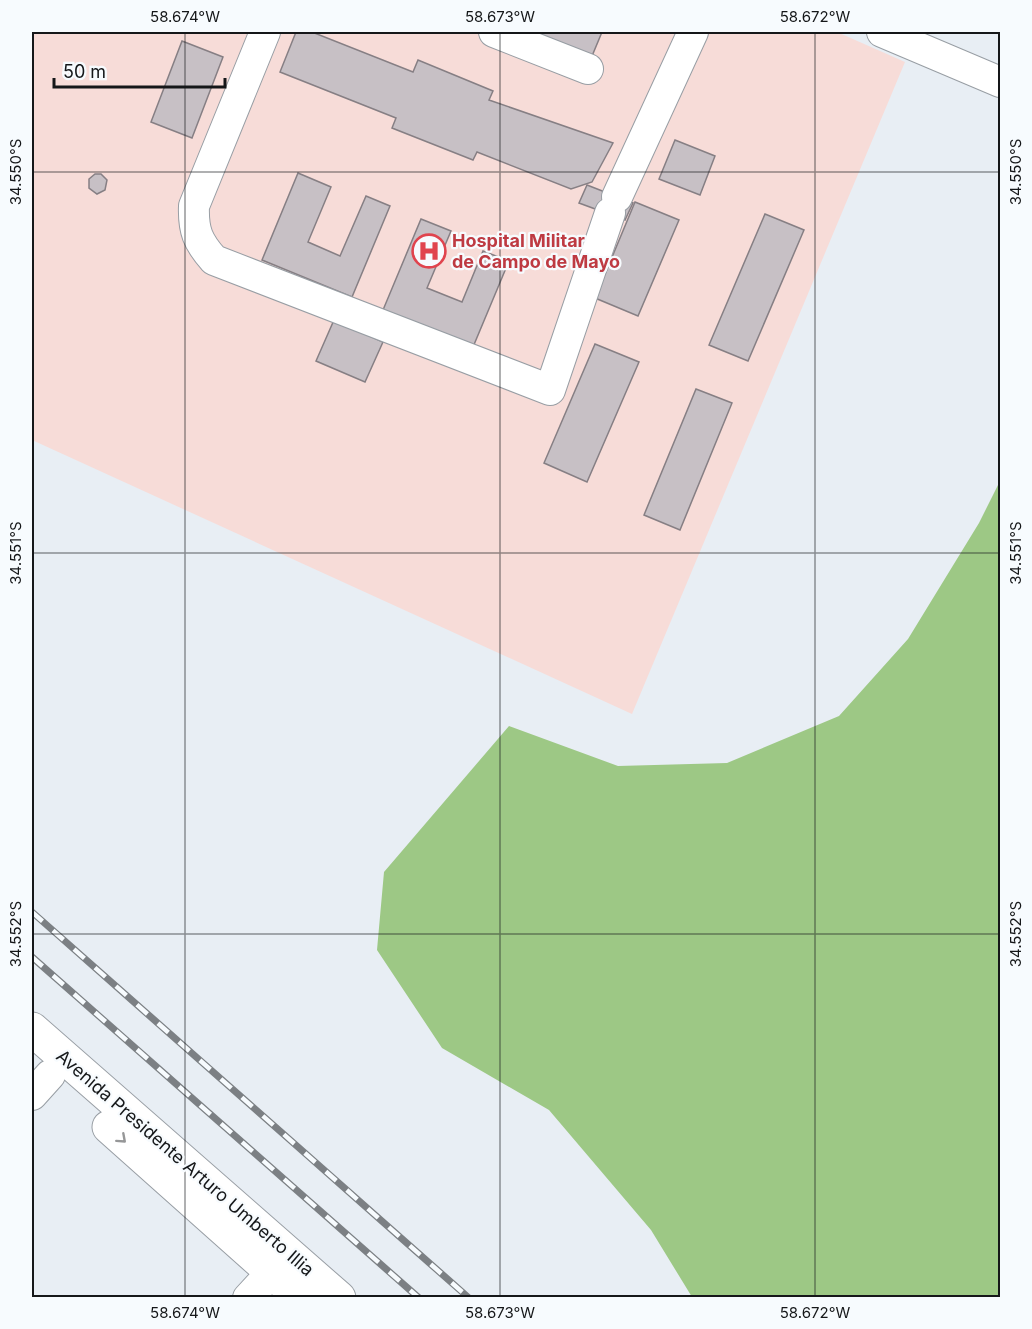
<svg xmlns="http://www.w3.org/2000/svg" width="1032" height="1329" viewBox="0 0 1032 1329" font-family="Inter,sans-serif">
<rect width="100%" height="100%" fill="#e8eef4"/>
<path fill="#f7dcd8" d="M32,32H837L905,62L632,714L32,440Z"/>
<path fill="#9dc885" d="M1000,481V1297H692L651,1230L549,1110L442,1048L377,950L384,872L509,726L618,766L727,763L839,716L908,639L979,523Z"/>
<g fill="#c7c0c5" stroke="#867f84" stroke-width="1.5">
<path d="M296,32H312L413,72L418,60L493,91L489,100L613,143L592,182L571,189L477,152L473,160L392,128L396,118L280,72Z"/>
<path d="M531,32H602L592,56Z"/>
<path d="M182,41L223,57L192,138L151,122Z"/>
<path d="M675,140L715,156L700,195L659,179Z"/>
<path d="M298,173L331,187L308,242L340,256L366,196L390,206L352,297L262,260Z"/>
<path d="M95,174H101L107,180L105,190L97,194L89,188V179Z"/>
<path d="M587,185L633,203L625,220L579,203Z"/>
<path d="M635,202L679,220L638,316L595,298Z"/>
<path d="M765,214L804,230L748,361L709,345Z"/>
<path d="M421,219L451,231L427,288L462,302L483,251L509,261L473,347L383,310Z"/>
<path d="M334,320L383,342L365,382L316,361Z"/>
<path d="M595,344L639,362L587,482L544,463Z"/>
<path d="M696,389L732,403L680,530L644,515Z"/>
</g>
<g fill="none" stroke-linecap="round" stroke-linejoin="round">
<defs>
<g id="minor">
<path d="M265,32L194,206C193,231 198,242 214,260L550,390L610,213"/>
<path d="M494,32L588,69"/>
<path d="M882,32L1000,82"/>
<path d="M617,197L693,32"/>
<path d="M32,1095L50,1075"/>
<path d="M248,1298L272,1272"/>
</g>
<g id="major">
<path d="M32,1029L339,1298"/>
<path d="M109,1127L301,1298"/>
</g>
</defs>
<use href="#minor" stroke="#989ea4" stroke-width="32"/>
<use href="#major" stroke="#989ea4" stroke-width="35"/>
<use href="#minor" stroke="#fff" stroke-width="30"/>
<use href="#major" stroke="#fff" stroke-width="33"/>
<defs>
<g id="rail">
<path d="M32,912L469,1298"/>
<path d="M32,957L419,1298"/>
</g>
</defs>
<use href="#rail" stroke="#7c8084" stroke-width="7"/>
<use href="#rail" stroke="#f7fbfe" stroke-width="4.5" stroke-dasharray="14" stroke-linecap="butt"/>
</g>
<defs><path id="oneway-chevron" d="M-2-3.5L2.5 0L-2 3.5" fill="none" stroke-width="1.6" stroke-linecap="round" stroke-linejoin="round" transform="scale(1.5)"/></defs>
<use stroke="#969798" href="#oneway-chevron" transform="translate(122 1139) rotate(42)"/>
<path fill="none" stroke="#151719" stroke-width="1.5" stroke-opacity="0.45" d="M185,32V1298M500,32V1298M815,32V1298M32,172H1000M32,553H1000M32,934H1000"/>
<defs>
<symbol id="hospital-ring" viewBox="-11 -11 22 22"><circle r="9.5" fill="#f7fbfe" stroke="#e0444e" stroke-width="1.5"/><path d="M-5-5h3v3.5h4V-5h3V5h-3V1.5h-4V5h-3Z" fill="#e0444e"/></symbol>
</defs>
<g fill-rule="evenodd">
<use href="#hospital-ring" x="410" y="232" width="38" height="38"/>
</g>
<g text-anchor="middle" stroke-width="4.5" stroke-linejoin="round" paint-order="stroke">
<g font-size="18" font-weight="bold" fill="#be3a42" stroke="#f7fbfe" text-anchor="start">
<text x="452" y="247">Hospital Militar<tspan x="452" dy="21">de Campo de Mayo</tspan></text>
</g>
<g font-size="18" fill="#151719" stroke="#f7fbfe">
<text transform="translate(185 1163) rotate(41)" y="6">Avenida Presidente Arturo Umberto Illia</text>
</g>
</g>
<rect width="1032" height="1329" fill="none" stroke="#f7fbfe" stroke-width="66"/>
<path d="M54 78v9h171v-9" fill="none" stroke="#151719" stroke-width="3"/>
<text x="63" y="78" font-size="18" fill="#151719" stroke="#f7fbfe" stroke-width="4.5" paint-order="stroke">50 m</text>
<rect x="33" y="33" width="966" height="1263" fill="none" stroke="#151719" stroke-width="2"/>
<g font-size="15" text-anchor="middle" fill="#151719">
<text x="185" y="22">58.674°W</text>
<text x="500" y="22">58.673°W</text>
<text x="815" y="22">58.672°W</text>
<text transform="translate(16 172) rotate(-90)" y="5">34.550°S</text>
<text transform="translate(1016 172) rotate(-90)" y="5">34.550°S</text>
<text transform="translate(16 553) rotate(-90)" y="5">34.551°S</text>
<text transform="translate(1016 553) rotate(-90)" y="5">34.551°S</text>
<text transform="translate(16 934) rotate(-90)" y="5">34.552°S</text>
<text transform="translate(1016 934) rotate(-90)" y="5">34.552°S</text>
<text x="185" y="1318">58.674°W</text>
<text x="500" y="1318">58.673°W</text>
<text x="815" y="1318">58.672°W</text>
</g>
</svg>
